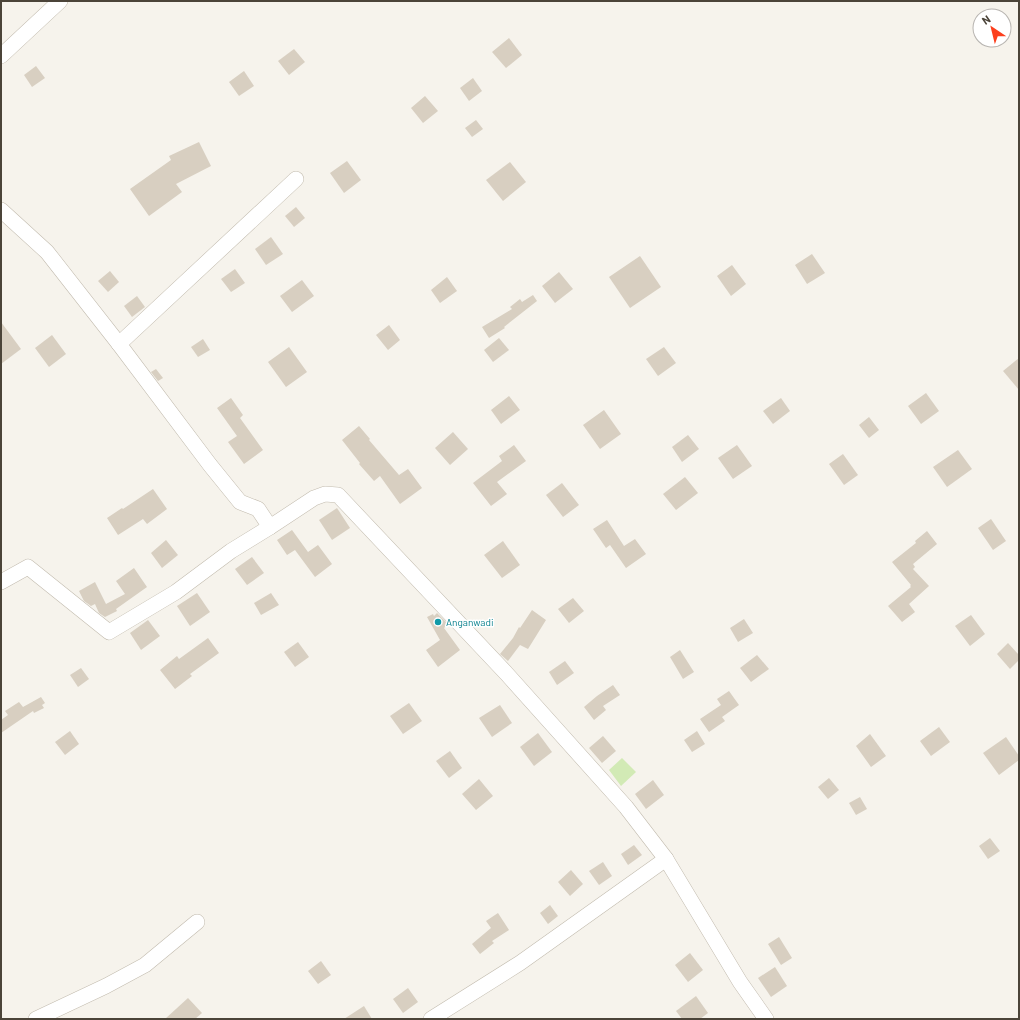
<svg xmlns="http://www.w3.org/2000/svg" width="1020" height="1020" viewBox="0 0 1020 1020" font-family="Barlow,sans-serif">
<rect width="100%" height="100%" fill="#f6f3ec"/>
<path fill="#d2eab5" d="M622,758L636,772L621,786L609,770Z"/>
<g fill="#d8cfc1">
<path d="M509,38L522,55L506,68L492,52Z"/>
<path d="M294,49L305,62L289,75L278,61Z"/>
<path d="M36,66L45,78L32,87L24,75Z"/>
<path d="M244,71L254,86L239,96L229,82Z"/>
<path d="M473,78L482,91L469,101L460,88Z"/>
<path d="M425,96L438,111L423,123L411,108Z"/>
<path d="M476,120L483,129L472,137L465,128Z"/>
<path d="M199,142L211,166L176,184L182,192L149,216L130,189L171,160L169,156Z"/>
<path d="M347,161L361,180L344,193L330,173Z"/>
<path d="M510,162L526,182L503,201L486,180Z"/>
<path d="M296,207L305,218L294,227L285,216Z"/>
<path d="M271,237L283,254L266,265L255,249Z"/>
<path d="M812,254L825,273L807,284L795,265Z"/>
<path d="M640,256L661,287L630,308L609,277Z"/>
<path d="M732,265L746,284L731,296L717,276Z"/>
<path d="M235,269L245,283L231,292L221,279Z"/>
<path d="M110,271L119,282L108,292L98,281Z"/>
<path d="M559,272L573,289L555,303L542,286Z"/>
<path d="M447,277L457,291L440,303L431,290Z"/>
<path d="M302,280L314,296L292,312L280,296Z"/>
<path d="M533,295L537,301L504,327L505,328L489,338L482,327L512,309L510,307L520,299L522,302Z"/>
<path d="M137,296L145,307L132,317L124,306Z"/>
<path d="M1,322L21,349L1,364Z"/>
<path d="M389,325L400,340L388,350L376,335Z"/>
<path d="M52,335L66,354L49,367L35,348Z"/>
<path d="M499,338L509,350L493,362L484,350Z"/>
<path d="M203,339L210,350L198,357L191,347Z"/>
<path d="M289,347L307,372L286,387L268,362Z"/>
<path d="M664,347L676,363L658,376L646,359Z"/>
<path d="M1019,358V390L1003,371Z"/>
<path d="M156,369L163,378L158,381L151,372Z"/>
<path d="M926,393L939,411L921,424L908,406Z"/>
<path d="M509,396L520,410L501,424L491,410Z"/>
<path d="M231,398L243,415L240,418L263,450L244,464L228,442L237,436L217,408Z"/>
<path d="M781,398L790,411L773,424L763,411Z"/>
<path d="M604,410L621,434L600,449L583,425Z"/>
<path d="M869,417L879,430L869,438L859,425Z"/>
<path d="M359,426L370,439L369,440L399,475L408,469L422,488L400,504L380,476L374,481L359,464L360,463L342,440Z"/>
<path d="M453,432L468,449L450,465L435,448Z"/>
<path d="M688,435L699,449L682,462L672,447Z"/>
<path d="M514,445L526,461L497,482L507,494L491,506L473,483L502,461L499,456Z"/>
<path d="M737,445L752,466L733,479L718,458Z"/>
<path d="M958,450L972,469L947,487L933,467Z"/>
<path d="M843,454L858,475L844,485L829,464Z"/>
<path d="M685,477L698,493L676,510L663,494Z"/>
<path d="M562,483L579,505L563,517L546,495Z"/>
<path d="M153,489L167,509L147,524L143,519L118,535L107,518L122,508L123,509Z"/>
<path d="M337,508L350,528L332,540L319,520Z"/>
<path d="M991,519L1006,541L993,550L978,528Z"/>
<path d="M607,520L624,546L635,539L646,554L626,568L610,545L606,548L593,529Z"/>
<path d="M292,530L308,552L318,545L332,564L315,577L295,550L287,555L277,540Z"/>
<path d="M927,531L937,544L913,564L915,567L913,569L929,586L909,604L915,612L902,622L888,606L911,587L910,586L911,585L892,562L916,543L915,541Z"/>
<path d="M166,540L178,555L162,568L151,553Z"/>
<path d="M503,541L520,565L502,578L484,555Z"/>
<path d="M252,557L264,573L247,585L235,569Z"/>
<path d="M134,568L147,587L116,609L117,611L105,617L99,613L95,604L91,606L84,601L79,591L95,582L106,604L125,594L116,581Z"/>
<path d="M197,593L210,612L190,626L177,606Z"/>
<path d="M271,593L279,605L261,615L254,603Z"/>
<path d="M573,598L584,611L569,623L558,609Z"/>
<path d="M532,610L546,620L528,649L520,645L508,661L500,654L513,638L519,627L520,628Z"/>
<path d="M437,613L448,624L444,628L460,650L438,667L426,650L440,640L427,617L433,614L434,616Z"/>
<path d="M971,615L985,634L970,646L955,626Z"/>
<path d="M744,619L753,633L738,642L730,628Z"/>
<path d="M148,620L160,636L141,650L130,633Z"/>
<path d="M208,638L219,653L190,674L192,676L175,689L160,670L177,656L179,659Z"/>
<path d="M298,642L309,657L295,667L284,652Z"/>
<path d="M1008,643L1019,655V660L1010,669L997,654Z"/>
<path d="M680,650L694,672L683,679L670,657Z"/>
<path d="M757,655L769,669L751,682L740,668Z"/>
<path d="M565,661L574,673L557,685L549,672Z"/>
<path d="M81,668L89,679L78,687L70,675Z"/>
<path d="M613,685L620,695L603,706L606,710L594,720L584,707L597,696Z"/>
<path d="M729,691L739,705L722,717L725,721L709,732L700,719L721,705L717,699Z"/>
<path d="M41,697L45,703L42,705L44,708L34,713L33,711L1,733V720L8,715L5,711L19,702L23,707Z"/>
<path d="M409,703L422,721L403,734L390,716Z"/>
<path d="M500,705L512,723L492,737L479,718Z"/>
<path d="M939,727L950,742L931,756L920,741Z"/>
<path d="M70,731L79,744L65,755L55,742Z"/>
<path d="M697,731L705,744L692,752L684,740Z"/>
<path d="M538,733L552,752L534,766L520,747Z"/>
<path d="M870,734L886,756L871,767L856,746Z"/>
<path d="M603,736L616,751L602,763L589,748Z"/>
<path d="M1006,737L1019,756V760L999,775L983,753Z"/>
<path d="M450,751L462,768L449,778L436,761Z"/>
<path d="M829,778L839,790L828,799L818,787Z"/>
<path d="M479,779L493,796L476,810L462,794Z"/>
<path d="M653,780L664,795L646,809L635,794Z"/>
<path d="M860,797L867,809L856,815L849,803Z"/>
<path d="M990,838L1000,851L988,859L979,846Z"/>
<path d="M634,845L642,855L628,865L621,854Z"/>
<path d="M603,862L612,876L599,885L589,871Z"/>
<path d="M571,870L583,884L570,896L558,882Z"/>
<path d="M550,905L558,916L548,924L540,913Z"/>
<path d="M498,913L509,930L492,941L494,943L480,954L472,944L491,928L486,921Z"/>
<path d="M779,937L792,958L781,965L768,944Z"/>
<path d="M690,953L703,970L688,982L675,965Z"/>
<path d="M321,961L331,975L318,984L308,971Z"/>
<path d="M775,967L787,986L771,997L758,978Z"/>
<path d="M408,988L418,1002L403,1013L393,999Z"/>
<path d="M696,996L708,1013L700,1019H682L676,1011Z"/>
<path d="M188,998L202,1013L195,1019H165Z"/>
<path d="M364,1006L372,1019H344Z"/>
</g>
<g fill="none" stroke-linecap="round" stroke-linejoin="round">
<defs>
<g id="minor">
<path d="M1,56L60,1"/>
<path d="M1,210L47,252L119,344L210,465L240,502L258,509L270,527L314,498L325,494L338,495L506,673L626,807L666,859L740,982L766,1019"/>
<path d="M119,344L296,179"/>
<path d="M1,582L28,567L109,632L176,592L231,551L270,527"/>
<path d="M36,1019L106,986L145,965L197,922"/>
<path d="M431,1019L520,963L666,859"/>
</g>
</defs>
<use href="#minor" stroke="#c2bbae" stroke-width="16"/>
<use href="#minor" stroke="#fff" stroke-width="15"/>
</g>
<circle fill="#0f9aa8" stroke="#fff" stroke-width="1.5" cx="438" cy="622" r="4"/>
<g text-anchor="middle" stroke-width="3" stroke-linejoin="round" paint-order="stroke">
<g font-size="10" fill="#0d838f" stroke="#fff" text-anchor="start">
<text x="446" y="626">Anganwadi</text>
</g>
</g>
<rect width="1020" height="1020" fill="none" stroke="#4b4439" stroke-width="4"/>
<g transform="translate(992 28) rotate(325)"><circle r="19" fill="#ffffff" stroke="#b7b4b0"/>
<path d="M0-3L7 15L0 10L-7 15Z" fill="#fc3f1d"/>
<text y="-6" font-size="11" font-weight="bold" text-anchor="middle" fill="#4b4439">N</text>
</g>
</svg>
